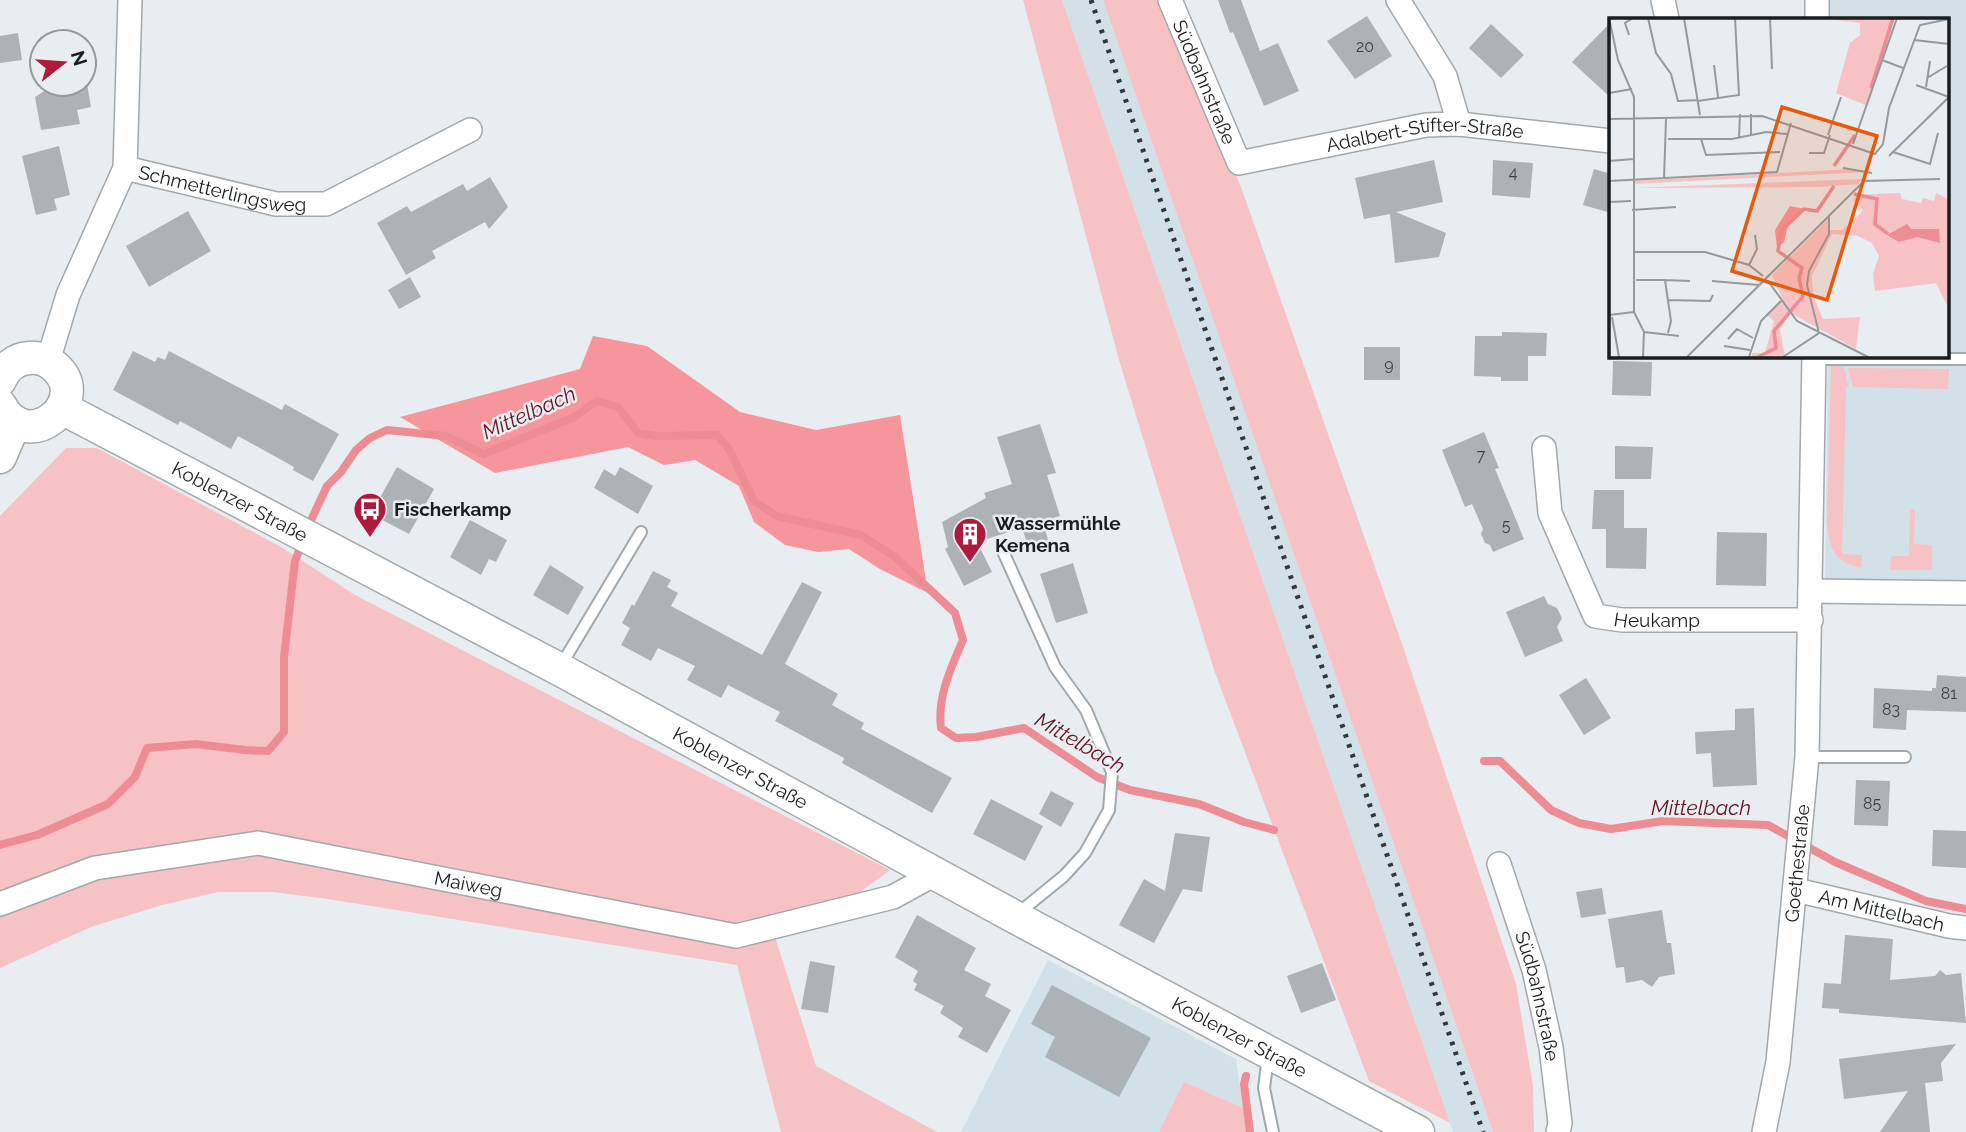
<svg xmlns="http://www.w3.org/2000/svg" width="1966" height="1132" viewBox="0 0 1966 1132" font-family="Raleway,sans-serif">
<rect width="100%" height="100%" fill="#e7edf0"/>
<g fill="#d2e0e7">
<path d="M1062,0H1103L1493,1132H1453Z"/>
<path d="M1830,0H1966V589L1825,585L1828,355H1947V19H1830Z"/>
<path d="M1048,960L1236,1059L1243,1108L1184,1082L1159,1132H961Z"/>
</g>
<g fill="#f6c2c4">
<path d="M1023,0H1062L1450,1123L1369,1081L1214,670L1119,360Z"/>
<path d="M1103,0H1162L1241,187L1402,644L1516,984L1533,1087L1534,1132H1493Z"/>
<path d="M1831,366L1844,367L1849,387H1846L1842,554L1862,555L1861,568C1833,561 1830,550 1827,523Z"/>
<path d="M1848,368L1949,369L1948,389L1853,387Z"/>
<path d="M66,448H97L281,547L355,595L890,870L826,917L774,934L816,1066L937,1132H781L737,965L328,899L273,892H218L162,905L91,927L0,968V516Z"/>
<path d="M1910,509L1915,510L1914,544L1932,545V570H1890L1891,556H1909Z"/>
<path d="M1184,1082L1243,1108L1248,1132H1159Z"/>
</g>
<path fill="#f7959c" d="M593,336L647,346L740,412L816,430L900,415L928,593L880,569L849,549L818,552L785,545L754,522L739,486L695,460L664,465L628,447L495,473L400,417L580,369Z"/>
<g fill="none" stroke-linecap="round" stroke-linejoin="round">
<g stroke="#ed8c93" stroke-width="8">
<path d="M306,531L327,486L341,472L356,450L370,438L387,430L446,436L484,454L574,417L597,401L618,407L638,433L656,436L717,435L729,449L754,501L777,516L861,535L895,557L955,613L963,640C951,668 937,697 941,728L956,738L976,737L1024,728L1097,777L1130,790L1199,804L1244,822L1274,830"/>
<path d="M1484,761H1500L1551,810L1579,823L1611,829L1663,821L1768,825L1835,862L1926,901L1966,909"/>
<path d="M0,845L37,835L108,804L135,777L147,748L196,744L245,750L268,751L284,732V657L295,561L302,543"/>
<path d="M1246,1076L1244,1084L1250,1132"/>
</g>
</g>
<g fill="#acb2b5">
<path d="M1218,0H1241L1260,51L1278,43L1299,91L1264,106L1233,32L1230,33Z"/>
<path d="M1367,16L1392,56L1355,79L1327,41Z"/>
<path d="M1611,22V98L1572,62Z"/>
<path d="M1491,24L1524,55L1501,78L1469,48Z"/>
<path d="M18,33L22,60L0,63V36Z"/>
<path d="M55,84H87L91,107L77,110L80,124L41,130L35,97Z"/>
<path d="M59,146L70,195L54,199L57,210L36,215L22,156Z"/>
<path d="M1434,160L1443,202L1396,212L1446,233L1439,257L1395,263L1390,214L1364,219L1355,178Z"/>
<path d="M1493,160L1533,163L1530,198L1492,195Z"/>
<path d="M1594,169L1611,174V213L1583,205Z"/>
<path d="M490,177L508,207L489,229L485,222L432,251L436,258L406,275L377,223L407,206L411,212L463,184L467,191Z"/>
<path d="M188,211L211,251L149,287L126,246Z"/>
<path d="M410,277L421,297L399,309L388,290Z"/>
<path d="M1502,332L1547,333L1546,356H1528V381H1501V377L1474,376L1475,336H1502Z"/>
<rect x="1364" y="347" width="36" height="33"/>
<path d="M133,351L155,362L158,357L165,360L169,351L282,410L285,404L339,434L313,481L293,470L294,467L238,436L231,449L180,421L178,425L113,390Z"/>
<path d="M1613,361L1652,362L1651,396L1612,395Z"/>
<path d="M1040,424L1056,473L1047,475L1060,516L1042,521L1050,545L1030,552L1022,528L977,542L992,572L964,586L945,549L948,547L942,522L986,498L984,493L1012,484L997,437Z"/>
<path d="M1484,432L1499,468L1495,469L1524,539L1493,552L1490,545L1485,543L1481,534L1483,529L1472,504L1465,507L1442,450Z"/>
<path d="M1615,446L1653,447L1651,479H1615Z"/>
<path d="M397,467L434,489L409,534L371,514Z"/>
<path d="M620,467L653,486L638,514L594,488L604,469L615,476Z"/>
<path d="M1594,490H1624V528H1647L1646,569L1606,568V529H1592Z"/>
<path d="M470,520L507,540L496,562L489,559L481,575L450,557Z"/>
<path d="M1717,532L1767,533L1766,586L1716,585Z"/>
<path d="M1073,563L1088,613L1056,623L1040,574Z"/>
<path d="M550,565L584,587L568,615L533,595Z"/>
<path d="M653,571L671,580L667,587L678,593L671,606L762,655L802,582L822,592L785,664L838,694L832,705L864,723L861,729L952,778L932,813L842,763L844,758L775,721L780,712L728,685L721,698L687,680L695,666L658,648L651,661L621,645L630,628L622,623L632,604L634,606Z"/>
<path d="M1544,596L1548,604L1557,608L1562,618L1557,627L1563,641L1525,657L1506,612Z"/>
<path d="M1937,675L1966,677V712L1907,710L1906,730L1873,728L1874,688L1932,691V688H1936Z"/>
<path d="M1586,678L1611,718L1584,735L1559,695Z"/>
<path d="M1754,708L1757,785L1713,787L1711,753L1696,754L1695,732L1735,730V709Z"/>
<path d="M1856,780L1890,781L1888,826L1854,825Z"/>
<path d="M1051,791L1074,803L1061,827L1039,814Z"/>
<path d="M991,799L1043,826L1025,861L973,834Z"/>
<path d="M1933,830L1966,831V868L1932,866Z"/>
<path d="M1175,833L1210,837L1202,892L1183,889L1154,943L1119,925L1144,879L1165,891Z"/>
<path d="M1602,888L1606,914L1581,918L1576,892Z"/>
<path d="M1662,910L1667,943H1671L1675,974L1659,977L1652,987L1642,980L1626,983L1624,967L1616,968L1608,919Z"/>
<path d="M917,915L976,948L964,970L991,984L985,996L1011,1010L987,1053L958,1037L963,1028L940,1013L944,1006L914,990L917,984L913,981L918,971L895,957Z"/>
<path d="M1845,935L1893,939L1890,980L1935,976L1940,970L1946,975L1961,973L1966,1023L1839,1013V1009L1822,1008L1824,983L1841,984Z"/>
<path d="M810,961L835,966L828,1013L801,1009Z"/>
<path d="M1322,963L1336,1000L1301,1013L1287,976Z"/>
<path d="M1052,985L1151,1038L1119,1097L1045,1057L1055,1037L1031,1024Z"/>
<path d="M1956,1044L1941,1063L1943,1081L1925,1083L1930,1132H1880L1908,1091L1844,1099L1839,1059Z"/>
</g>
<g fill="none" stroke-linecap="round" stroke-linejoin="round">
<defs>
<g id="lane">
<path d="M1814,359H1966"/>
<path d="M1001,547L1055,667L1086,710L1112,772L1109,810L1085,853L1064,876L1016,915"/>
<path d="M560,667L641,532"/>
<path d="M1807,757H1905"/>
<path d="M1268,1057L1264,1088L1273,1132"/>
</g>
<g id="street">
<path id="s1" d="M1170,0L1239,163L1426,125L1459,124L1611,141"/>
<path d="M1398,0L1445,76L1459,124"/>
<path d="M1663,0L1667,19"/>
<path d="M1817,0V19"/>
<path id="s2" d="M125,168L276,204H326L470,130"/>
<path d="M48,361L68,295L125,168L130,0"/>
<path id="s3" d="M1544,448L1550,513L1595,616L1622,620H1811"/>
<path d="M1810,591L1966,593"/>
<path id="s4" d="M1499,864L1534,970L1551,1047L1560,1123L1558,1132"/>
<path id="s5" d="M1796,890L1949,926L1966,928"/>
<path id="s6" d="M0,904L95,868L258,843L736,936L893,897L935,874"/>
<path id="s7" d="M1764,1132L1778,1062L1807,757L1814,355"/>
</g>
<g id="secondary">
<path d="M0,380C5,368 15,359 29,358C38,357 47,360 54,366C95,400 27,458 0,405"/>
<path id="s8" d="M62,408L559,669L1013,916L1418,1132"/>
<path d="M0,457L15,422"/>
</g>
</defs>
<use href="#lane" stroke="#a3a8ab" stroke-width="14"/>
<use href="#street" stroke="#a3a8ab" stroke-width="26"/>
<use href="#secondary" stroke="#a3a8ab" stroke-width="35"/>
<use href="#lane" stroke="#fff" stroke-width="10"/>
<use href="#street" stroke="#fff" stroke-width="23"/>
<use href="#secondary" stroke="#fff" stroke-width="32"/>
<path stroke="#343738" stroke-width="5" stroke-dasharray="3.5 7" stroke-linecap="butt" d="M1091,0L1483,1132"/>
</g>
<defs>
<symbol id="bus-pin" viewBox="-11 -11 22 30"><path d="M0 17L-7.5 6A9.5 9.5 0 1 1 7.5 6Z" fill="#ae1a3c" stroke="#e7edf0"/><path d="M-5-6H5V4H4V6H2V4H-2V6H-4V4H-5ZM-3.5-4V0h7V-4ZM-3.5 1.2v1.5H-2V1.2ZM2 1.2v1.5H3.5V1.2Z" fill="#fff"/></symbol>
<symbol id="building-pin" viewBox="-11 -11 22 30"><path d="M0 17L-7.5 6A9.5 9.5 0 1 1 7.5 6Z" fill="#ae1a3c" stroke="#e7edf0"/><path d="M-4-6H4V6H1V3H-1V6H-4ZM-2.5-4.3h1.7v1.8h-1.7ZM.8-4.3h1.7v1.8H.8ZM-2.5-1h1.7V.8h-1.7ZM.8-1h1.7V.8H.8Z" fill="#fff"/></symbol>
</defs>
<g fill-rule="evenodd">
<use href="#bus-pin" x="351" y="490" width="38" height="52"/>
<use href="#building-pin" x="951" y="515" width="38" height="52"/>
</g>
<g text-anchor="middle" stroke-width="5" stroke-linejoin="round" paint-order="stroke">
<g font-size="16" fill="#3f4244">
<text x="1365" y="52">20</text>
<text x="1513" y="178">4</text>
<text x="1389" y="370">9</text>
<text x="1481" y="461">7</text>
<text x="1506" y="531">5</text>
<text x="1949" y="699">81</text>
<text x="1891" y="715">83</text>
<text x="1872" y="809">85</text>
</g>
<g font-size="19" fill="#1b1d1e" stroke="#e7edf0">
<text dy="7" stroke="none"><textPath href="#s1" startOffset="89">Südbahnstraße</textPath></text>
<text dy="7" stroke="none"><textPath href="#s1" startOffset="366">Adalbert-Stifter-Straße</textPath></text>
<text dy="7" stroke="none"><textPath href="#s2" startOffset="100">Schmetterlingsweg</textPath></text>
<text dy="7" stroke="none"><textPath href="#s8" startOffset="201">Koblenzer Straße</textPath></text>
<text dy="7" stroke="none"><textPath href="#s3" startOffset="240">Heukamp</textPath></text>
<text dy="7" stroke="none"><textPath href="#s8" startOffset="768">Koblenzer Straße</textPath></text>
<text dy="7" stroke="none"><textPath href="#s7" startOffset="271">Goethestraße</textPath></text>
<text dy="7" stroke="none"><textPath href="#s6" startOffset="481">Maiweg</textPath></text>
<text dy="7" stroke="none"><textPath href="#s5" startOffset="88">Am Mittelbach</textPath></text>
<text dy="7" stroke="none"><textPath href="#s4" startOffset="138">Südbahnstraße</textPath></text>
<text dy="7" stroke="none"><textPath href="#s8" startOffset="1335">Koblenzer Straße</textPath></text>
</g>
<g font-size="19" font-weight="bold" fill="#1b1d1e" stroke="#e7edf0" text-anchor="start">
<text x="394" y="516">Fischerkamp</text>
<text x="995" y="530">Wassermühle<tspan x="995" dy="22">Kemena</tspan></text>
</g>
<g font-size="21" font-style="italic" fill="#681223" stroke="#e7edf0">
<text transform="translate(529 413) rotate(-24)" y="7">Mittelbach</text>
<text transform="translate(1080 743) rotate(30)" y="7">Mittelbach</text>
<text x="1701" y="815">Mittelbach</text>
</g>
</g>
<g transform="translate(1609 18)">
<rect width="340" height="340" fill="#e7edf0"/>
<path d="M212,0H286L259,88L227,75L241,25L251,17V5ZM244,151L258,154L25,166V163ZM254,161L249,166L210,169L25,170ZM291,175L293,181L312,185L314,180L325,183L327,175L339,181V289L327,265L266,273L264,256L270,238L263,225L249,218L223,216L203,258L204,278L214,301L251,299L247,331L182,295L171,311L176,339H143V335H156L165,303L157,296L174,282L163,257L219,201L221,212H233L254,193L244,182L248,177Z" fill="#f6c2c4"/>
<path d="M181,188L196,191L179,207L175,224L168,230L166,212Z" fill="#f7959c"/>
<path d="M298,206L302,211H330L331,225L308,219L290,224L278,217Z" fill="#ed8c93"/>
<path fill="none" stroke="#ed8c93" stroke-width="3.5" d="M262,70L284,0M225,148L246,117M245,176L268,181L266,206L279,216M149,339L167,330L165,313L194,278L190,260L193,250L169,233L172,213L195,191L208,193L225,168"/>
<path fill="none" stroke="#959a9c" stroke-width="2" d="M0,0L9,42L25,79V294L35,314L34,339M39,0L47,35L62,56L69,83L89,82M75,0L91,97M161,0L163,51M20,17L16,5L24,0M305,22L340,26M273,42L294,50M105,47L109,79M318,60L338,48M307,67L340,79M317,69L321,43M0,75L23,71M89,83L130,77L126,0M0,101L153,98L266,136L274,126L280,90L311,7L340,1M142,117V96M219,117L232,79M130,120L131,96M59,121H123L157,114L178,116M92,121L97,137L171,134M244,126L288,0M284,134L321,146L329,115M200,135H215L221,117M280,138L340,79M0,143L25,141M234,150L263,155M55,161L57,101M0,163L168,154L182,105M0,184L22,183M23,192L67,189M26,234H96L140,247L154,258M140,247L148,231L146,217M27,262H56L62,303L59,315M56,262L81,263M103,263L150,267M159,263L188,303L259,339M59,282L101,283L104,277M0,297L25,294M3,299L10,339M35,314L70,318M119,321L128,311L144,320M115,328L141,332M78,339L255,163L331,161M140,339L152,303L172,283M174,339L210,315L198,267L200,253L220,216V197"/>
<path fill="#e8590c" fill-opacity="0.15" stroke="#e8590c" stroke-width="3.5" d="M173,89L268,118L218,282L123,253Z"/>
<rect width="340" height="340" fill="none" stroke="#1b1d1e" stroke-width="3.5"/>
</g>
<g transform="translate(63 63) rotate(73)"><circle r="33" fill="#e7edf0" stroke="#959a9c" stroke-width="2"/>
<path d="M0-5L12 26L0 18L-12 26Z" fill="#ae1a3c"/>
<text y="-10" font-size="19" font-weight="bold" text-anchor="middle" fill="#1b1d1e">N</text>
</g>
</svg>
